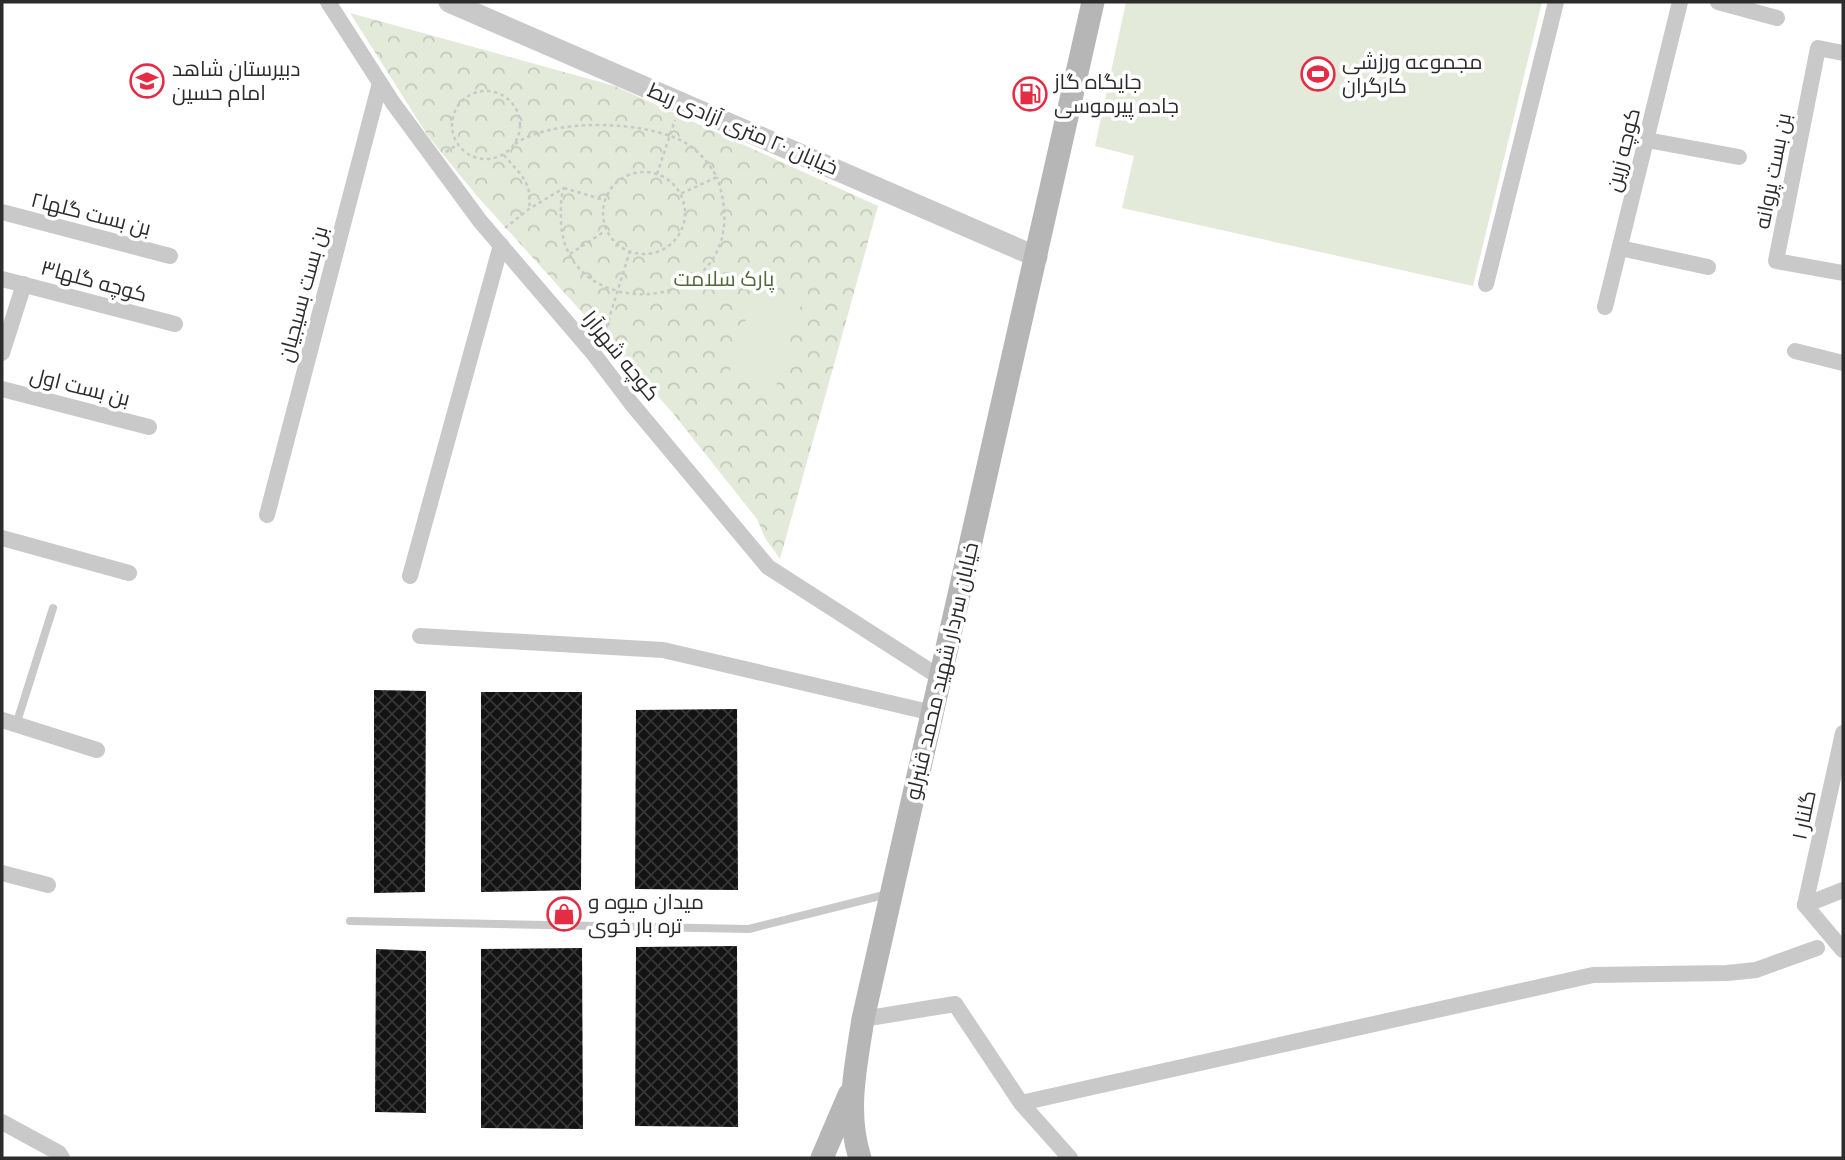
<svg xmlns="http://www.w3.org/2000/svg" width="1845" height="1160" viewBox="0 0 1845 1160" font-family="'Fira Sans Condensed',Cairo,sans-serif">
<defs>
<pattern id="park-crowns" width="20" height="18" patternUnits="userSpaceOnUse" patternTransform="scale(1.75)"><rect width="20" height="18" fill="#e3ead9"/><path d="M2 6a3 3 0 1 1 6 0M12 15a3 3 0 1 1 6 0" fill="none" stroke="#c3c9ba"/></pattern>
<pattern id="building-cross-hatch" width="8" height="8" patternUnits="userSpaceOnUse" patternTransform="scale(1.75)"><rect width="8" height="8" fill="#131313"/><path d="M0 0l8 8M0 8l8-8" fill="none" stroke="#363636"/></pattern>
</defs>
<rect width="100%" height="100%" fill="#fff"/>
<path fill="url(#park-crowns)" d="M350,13L615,86L878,206L780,559L765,538L757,519L672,412L477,196L428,136Z"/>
<g fill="#e3ead9">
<path d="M1126,2H1542L1473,286L1122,208L1134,156L1095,146Z"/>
<path d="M756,286L802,302L775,390L729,374Z"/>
</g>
<g fill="url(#building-cross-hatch)">
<path d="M374,690L426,691L425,892L374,893Z"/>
<path d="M481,692H582L581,890L481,892Z"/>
<path d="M737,709L738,890L635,889L636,710Z"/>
<path d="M737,946L738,1127L635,1126L636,947Z"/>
<path d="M582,948L583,1129L481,1128V949Z"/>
<path d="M376,949L426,951V1113L375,1112Z"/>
</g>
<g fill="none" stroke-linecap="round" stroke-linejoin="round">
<g stroke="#c9c9c9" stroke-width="2.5" stroke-dasharray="3.5 3.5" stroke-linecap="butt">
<circle cx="486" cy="125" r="34"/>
<path d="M515,144C552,118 643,120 684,142C698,150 709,163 717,177L680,194"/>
<path d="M446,152L458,144"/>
<path d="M504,155C519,174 533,181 529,209"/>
<circle cx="644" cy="213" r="41"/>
<path d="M657,174L675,120"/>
<path d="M564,188L604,200"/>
<path d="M505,228L529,209L564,188C560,198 561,209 561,220C563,332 765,317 717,177"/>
<path d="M570,254L605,231"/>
<path d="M602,341L630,251"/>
</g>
<g stroke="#c9c9c9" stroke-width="8">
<path d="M16,725L53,608"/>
<path d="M350,921L749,929L888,894"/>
</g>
<g stroke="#c9c9c9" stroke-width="16">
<path d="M328,2L393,103L480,221L593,353L631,403L768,567L941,678"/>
<path d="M1718,2L1777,18"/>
<path d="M1843,53L1818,48L1776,261L1843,273"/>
<path d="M1647,140L1739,157"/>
<path d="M2,212L170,256"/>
<path d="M1620,248L1708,267"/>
<path d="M2,279L175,324"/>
<path d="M1486,284L1556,2"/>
<path d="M1605,307L1680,2"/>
<path d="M1795,351L1843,363"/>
<path d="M2,353L24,284"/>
<path d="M2,389L149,427"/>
<path d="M267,515L380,83"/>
<path d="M2,538L129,573"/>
<path d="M410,576L501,245"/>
<path d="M420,636L663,650L933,713"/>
<path d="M2,720L97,750"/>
<path d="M2,873L48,885"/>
<path d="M1805,905L1843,733"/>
<path d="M1805,905L1843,950"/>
<path d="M1805,905L1843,890"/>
<path d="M863,1019L955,1004L1021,1103L1593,975L1727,973L1756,970L1817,948"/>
<path d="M1021,1103L1070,1158"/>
<path d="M2,1122L59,1153L62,1158"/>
</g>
<path stroke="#c9c9c9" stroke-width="21" d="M449,2L1037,257"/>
<g stroke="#b6b6b6" stroke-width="23">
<path d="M822,1158L849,1095"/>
<path d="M860,1158C845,1112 856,1066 863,1019L1093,2"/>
</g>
</g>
<defs>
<symbol id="stadium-ring" viewBox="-11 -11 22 22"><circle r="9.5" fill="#fff" stroke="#e42c45" stroke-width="1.5"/><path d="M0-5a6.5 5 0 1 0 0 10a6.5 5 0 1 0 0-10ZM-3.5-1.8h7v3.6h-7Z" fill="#e42c45"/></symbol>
<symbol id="school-ring" viewBox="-11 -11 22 22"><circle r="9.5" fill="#fff" stroke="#e42c45" stroke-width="1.5"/><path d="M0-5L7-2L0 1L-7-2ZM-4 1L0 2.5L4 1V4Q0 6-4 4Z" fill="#e42c45"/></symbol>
<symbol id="fuel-ring" viewBox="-11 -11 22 22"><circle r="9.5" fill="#fff" stroke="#e42c45" stroke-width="1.5"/><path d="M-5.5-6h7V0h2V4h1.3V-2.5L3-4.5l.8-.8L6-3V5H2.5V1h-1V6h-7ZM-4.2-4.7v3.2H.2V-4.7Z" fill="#e42c45"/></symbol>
<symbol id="shop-ring" viewBox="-11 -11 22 22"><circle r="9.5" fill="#fff" stroke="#e42c45" stroke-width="1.5"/><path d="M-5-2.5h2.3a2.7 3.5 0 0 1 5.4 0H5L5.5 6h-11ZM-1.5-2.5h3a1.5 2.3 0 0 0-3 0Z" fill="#e42c45"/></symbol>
</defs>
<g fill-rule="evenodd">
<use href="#stadium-ring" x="1299" y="55" width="38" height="38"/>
<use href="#school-ring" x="128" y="62" width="38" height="38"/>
<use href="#fuel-ring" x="1011" y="75" width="38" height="38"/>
<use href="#shop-ring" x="545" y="895" width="38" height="38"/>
</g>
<g text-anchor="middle" stroke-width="7" stroke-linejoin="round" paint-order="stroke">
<g font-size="21" fill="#2c2c2c" stroke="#fff" text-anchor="start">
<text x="1342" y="69">مجموعه ورزشی<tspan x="1342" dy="24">کارگران</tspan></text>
<text x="172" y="76">دبیرستان شاهد<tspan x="172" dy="24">امام حسین</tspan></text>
<text x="1054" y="89">جایگاه گاز<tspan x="1054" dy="24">جاده پیرموسی</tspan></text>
<text x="588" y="909">میدان میوه و<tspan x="588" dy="24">تره بار خوی</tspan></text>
</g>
<g font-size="21" fill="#2c2c2c" stroke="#fff">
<text transform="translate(743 129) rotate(23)" y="7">خیابان ۲۰ متری آزادی ربط</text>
<text transform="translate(1623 150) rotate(-76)" y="7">کوچه زرین</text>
<text transform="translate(1773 171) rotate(-79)" y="7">بن بست پروانه</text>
<text transform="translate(91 214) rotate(14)" y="7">بن بست گلها۲</text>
<text transform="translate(94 281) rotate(15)" y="7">کوچه گلها۳</text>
<text transform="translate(303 294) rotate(-75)" y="7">بن بست بسیجیان</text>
<text transform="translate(621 356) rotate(51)" y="7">کوچه شهرآرا</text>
<text transform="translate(80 387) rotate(14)" y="7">بن بست اول</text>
<text transform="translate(942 671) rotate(-77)" y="7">خیابان سردار شهید محمد قنبرلو</text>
<text transform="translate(1804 815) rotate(-78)" y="7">۱ گلنار</text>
</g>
<g font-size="21" fill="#52673a" stroke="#fff">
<text x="724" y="286">پارک سلامت</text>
</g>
</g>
<rect width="1845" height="1160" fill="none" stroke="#2c2c2c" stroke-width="7"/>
</svg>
